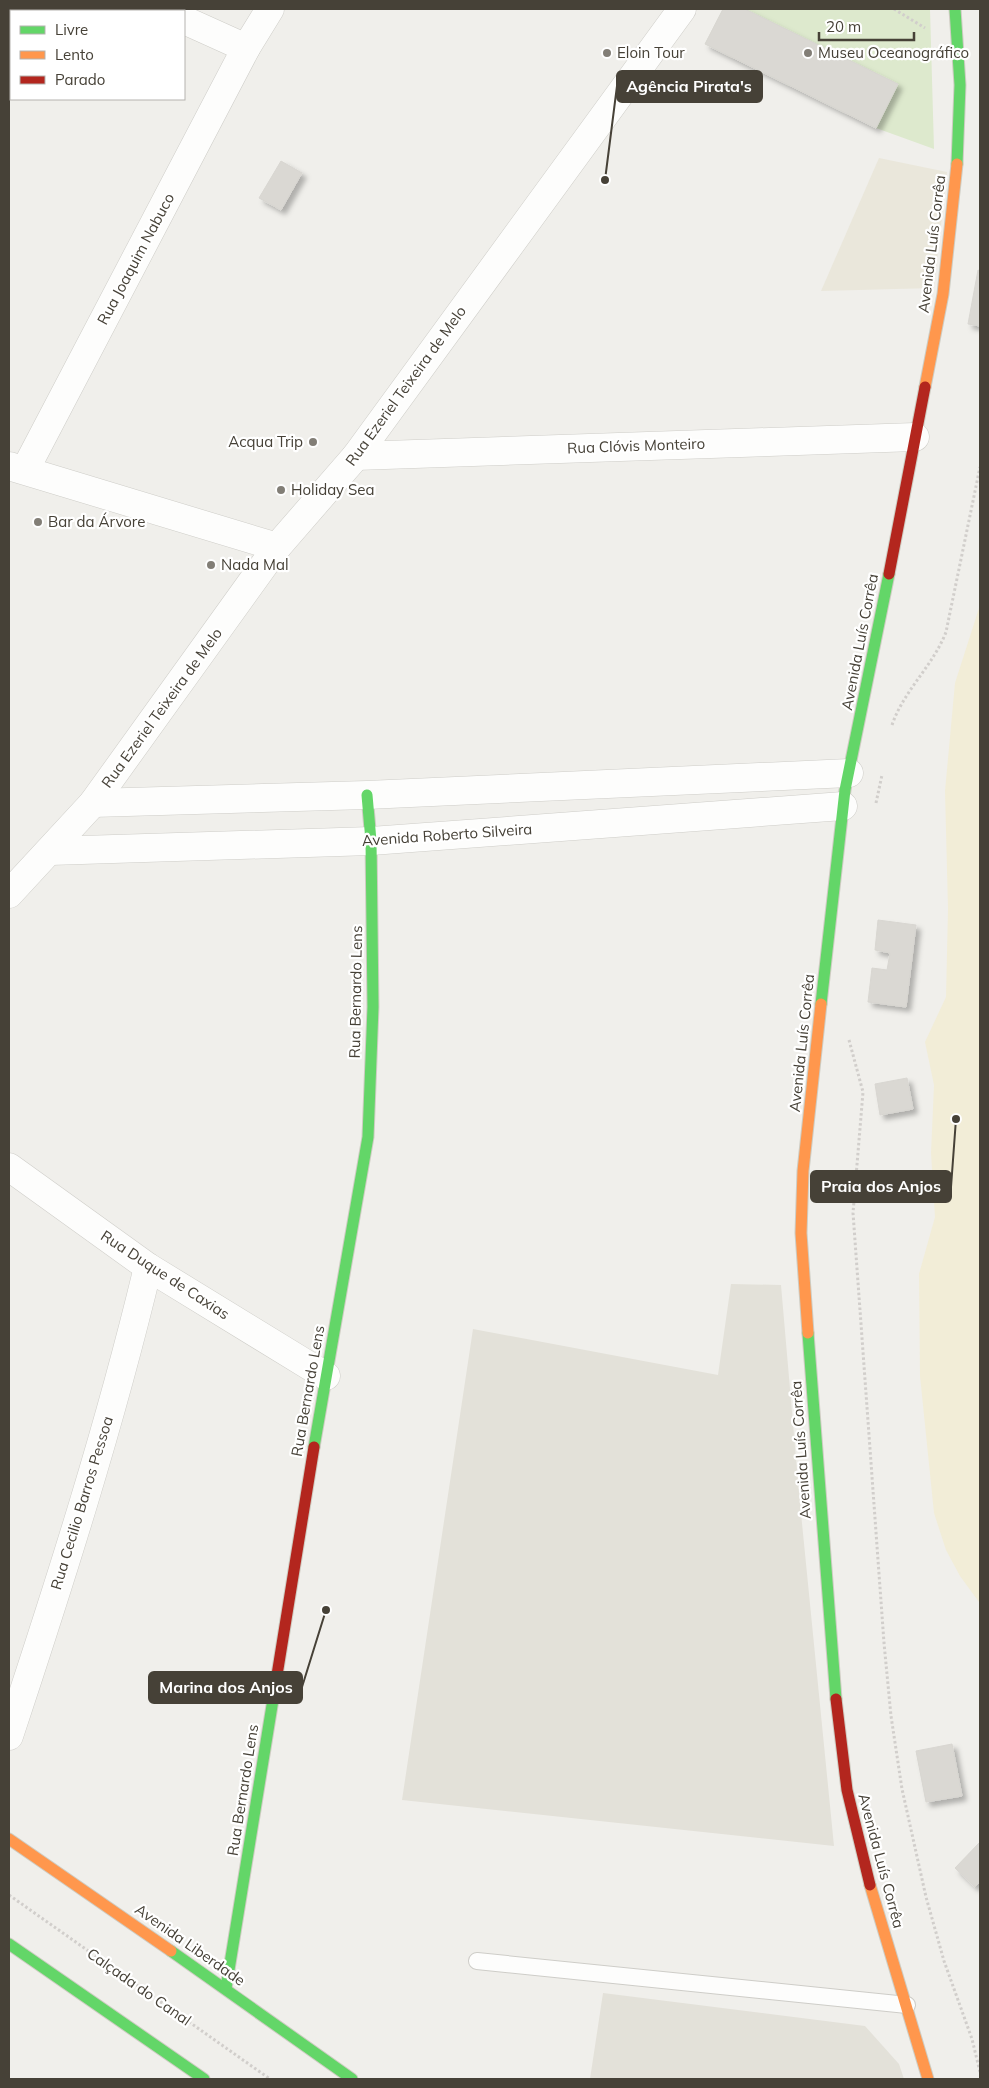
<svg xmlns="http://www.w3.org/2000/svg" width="989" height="2088" viewBox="0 0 989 2088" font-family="Mulish,sans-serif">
<defs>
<filter id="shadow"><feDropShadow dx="4.5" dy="4.5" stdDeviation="2.5" flood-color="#0004"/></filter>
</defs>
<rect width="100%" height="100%" fill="#f0efeb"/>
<g fill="#e3e1d9">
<path d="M731,1284L781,1285L799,1493L834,1846L402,1800L473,1329L718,1375Z"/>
<path d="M603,1993L865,2026L899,2064L904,2079H590Z"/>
</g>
<path fill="#eae7db" d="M879,158L947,172L934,288L821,291Z"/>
<path fill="#dde9cd" d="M723,9H930L934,149L876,128L705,44Z"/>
<path fill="#f2edd7" d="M980,605V1616L979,1602L960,1576L946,1550L934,1513L920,1376L919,1274L935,1217L931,1153L934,1085L925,1042L946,997L948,909L945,791L955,683Z"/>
<g fill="#dad8d3" stroke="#d8d6d1" filter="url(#shadow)">
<path d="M723,9H745L898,84L876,128L705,44Z"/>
<path d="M281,161L302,173L281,210L259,198Z"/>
<path d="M978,270L980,271V326L968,324Z"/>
<path d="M878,920L916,925L906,1007L868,1002L872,968L887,970L890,953L875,950Z"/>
<path d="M907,1078L913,1109L880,1115L875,1084Z"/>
<path d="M952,1744L962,1796L926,1802L916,1751Z"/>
<path d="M980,1842V1882L975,1887L955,1868Z"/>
</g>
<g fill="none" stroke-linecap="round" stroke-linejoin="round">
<defs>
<path id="lane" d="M477,1961L907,2005"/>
<g id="street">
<path d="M160,9L165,11"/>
<path d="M184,20L246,48"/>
<path d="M356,456L915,437"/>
<path d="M9,466L277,547"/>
<path d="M25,470L246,48L270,9"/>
<path d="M93,803L367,795L849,773"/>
<path d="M50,851L371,841L843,806"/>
<path d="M9,894L93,803L277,547L356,456L682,9"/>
<path d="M9,1167L148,1267L326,1376"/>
<path d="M9,1736C60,1582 110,1426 148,1267"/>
</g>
<g id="fast">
<path d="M955,9L960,85L957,164"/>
<path d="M821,1004L845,790L889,574"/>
<path d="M808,1333L836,1699"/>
<path d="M314,1447L368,1137L373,1007L371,841L367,795"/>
<path d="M9,1944L204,2079"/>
<path d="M171,1951L352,2079"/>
<path d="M226,1988L277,1675"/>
</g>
<g id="slow">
<path d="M925,387L943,294L957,164"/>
<path d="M808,1333L801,1233L803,1171L821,1004"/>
<path d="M9,1839L171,1951"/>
<path d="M870,1885L928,2079"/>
</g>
<g id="jam">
<path d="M889,574L925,387"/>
<path d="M277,1675L314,1447"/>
<path d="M836,1699L847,1790L870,1885"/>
</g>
</defs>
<use href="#lane" stroke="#cecdc8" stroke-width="18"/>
<use href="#street" stroke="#cecdc8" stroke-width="29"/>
<use href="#fast" stroke="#ceccc2" stroke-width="13"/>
<use href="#slow" stroke="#ceccc2" stroke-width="13"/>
<use href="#jam" stroke="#ceccc2" stroke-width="13"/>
<g stroke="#d1cecb" stroke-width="3" stroke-dasharray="2.5 2.5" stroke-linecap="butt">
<path d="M894,9L925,28"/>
<path d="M892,725C904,690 933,666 946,632L980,467"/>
<path d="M876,803L882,775"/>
<path d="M849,1040L863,1092L853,1213L884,1643L891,1716L902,1789L926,1897L944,1961L972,2039L980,2072"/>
<path d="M9,1895L270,2079"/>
</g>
<use href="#lane" stroke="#fdfdfc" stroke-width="16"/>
<use href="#street" stroke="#fdfdfc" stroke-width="28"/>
<use href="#fast" stroke="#63d668" stroke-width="11"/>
<use href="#slow" stroke="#ff974d" stroke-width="11"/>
<use href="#jam" stroke="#b3261e" stroke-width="11"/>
</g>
<g fill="#827e76" stroke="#fff" stroke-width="2">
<circle cx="607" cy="53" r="5"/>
<circle cx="808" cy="53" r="5"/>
<circle cx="313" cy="442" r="5"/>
<circle cx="281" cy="490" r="5"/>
<circle cx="38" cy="522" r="5"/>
<circle cx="211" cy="565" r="5"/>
</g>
<g text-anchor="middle" stroke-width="4.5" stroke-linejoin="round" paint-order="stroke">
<g font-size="15" fill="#464137" stroke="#fff" text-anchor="start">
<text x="617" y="58">Eloin Tour</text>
<text x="818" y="58">Museu Oceanográfico</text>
<text x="303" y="447" text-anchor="end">Acqua Trip</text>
<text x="291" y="495">Holiday Sea</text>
<text x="48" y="527">Bar da Árvore</text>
<text x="221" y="570">Nada Mal</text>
</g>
<g font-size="15" fill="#464137" stroke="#fff">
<text transform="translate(932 244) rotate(-83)" y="5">Avenida Luís Corrêa</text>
<text transform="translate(136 259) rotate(-62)" y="5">Rua Joaquim Nabuco</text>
<text transform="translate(406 386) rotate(-54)" y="5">Rua Ezeriel Teixeira de Melo</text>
<text transform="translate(636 446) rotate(-2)" y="5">Rua Clóvis Monteiro</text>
<text transform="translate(860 642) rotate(-79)" y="5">Avenida Luís Corrêa</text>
<text transform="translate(162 708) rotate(-54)" y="5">Rua Ezeriel Teixeira de Melo</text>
<text transform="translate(447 835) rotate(-4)" y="5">Avenida Roberto Silveira</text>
<text transform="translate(356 992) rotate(-89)" y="5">Rua Bernardo Lens</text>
<text transform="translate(802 1043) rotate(-84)" y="5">Avenida Luís Corrêa</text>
<text transform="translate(165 1275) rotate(33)" y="5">Rua Duque de Caxias</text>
<text transform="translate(308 1391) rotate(-80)" y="5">Rua Bernardo Lens</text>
<text transform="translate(801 1450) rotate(-94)" y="5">Avenida Luís Corrêa</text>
<text transform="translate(82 1503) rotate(-73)" y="5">Rua Cecilio Barros Pessoa</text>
<text transform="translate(243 1790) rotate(-81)" y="5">Rua Bernardo Lens</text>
<text transform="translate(881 1861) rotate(75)" y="5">Avenida Luís Corrêa</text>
<text transform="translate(190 1945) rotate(35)" y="5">Avenida Liberdade</text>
<text transform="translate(139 1987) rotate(35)" y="5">Calçada do Canal</text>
</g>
</g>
<path fill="none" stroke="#464137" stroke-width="2" d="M605 180L617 86M956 1119L951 1187M326 1610L302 1687"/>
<g fill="#464137" stroke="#fff" stroke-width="2">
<circle cx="605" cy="180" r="5"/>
<circle cx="956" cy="1119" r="5"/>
<circle cx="326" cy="1610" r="5"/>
</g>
<g fill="#464137" stroke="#464137" stroke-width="2">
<rect x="617" y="71" width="145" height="31" rx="5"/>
<rect x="811" y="1171" width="140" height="31" rx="5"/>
<rect x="149" y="1672" width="153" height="31" rx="5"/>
</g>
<g font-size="16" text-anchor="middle" font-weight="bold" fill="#fff">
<text x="689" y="92">Agência Pirata's</text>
<text x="881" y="1192">Praia dos Anjos</text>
<text x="226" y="1693">Marina dos Anjos</text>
</g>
<rect width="989" height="2088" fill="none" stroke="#464137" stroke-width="20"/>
<rect x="10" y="10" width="175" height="90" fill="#ffffff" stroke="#b5b3af"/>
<rect x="20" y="26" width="25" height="8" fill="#63d668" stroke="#b5b3af"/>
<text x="55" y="35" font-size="15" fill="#464137">Livre</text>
<rect x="20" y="51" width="25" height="8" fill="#ff974d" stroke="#b5b3af"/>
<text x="55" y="60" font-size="15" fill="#464137">Lento</text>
<rect x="20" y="76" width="25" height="8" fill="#b3261e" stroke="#b5b3af"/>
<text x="55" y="85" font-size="15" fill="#464137">Parado</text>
<path d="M819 32v8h95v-8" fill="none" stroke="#464137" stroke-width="2.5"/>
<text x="826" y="32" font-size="15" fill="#464137" stroke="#ffffff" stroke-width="4" paint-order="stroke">20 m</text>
</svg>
